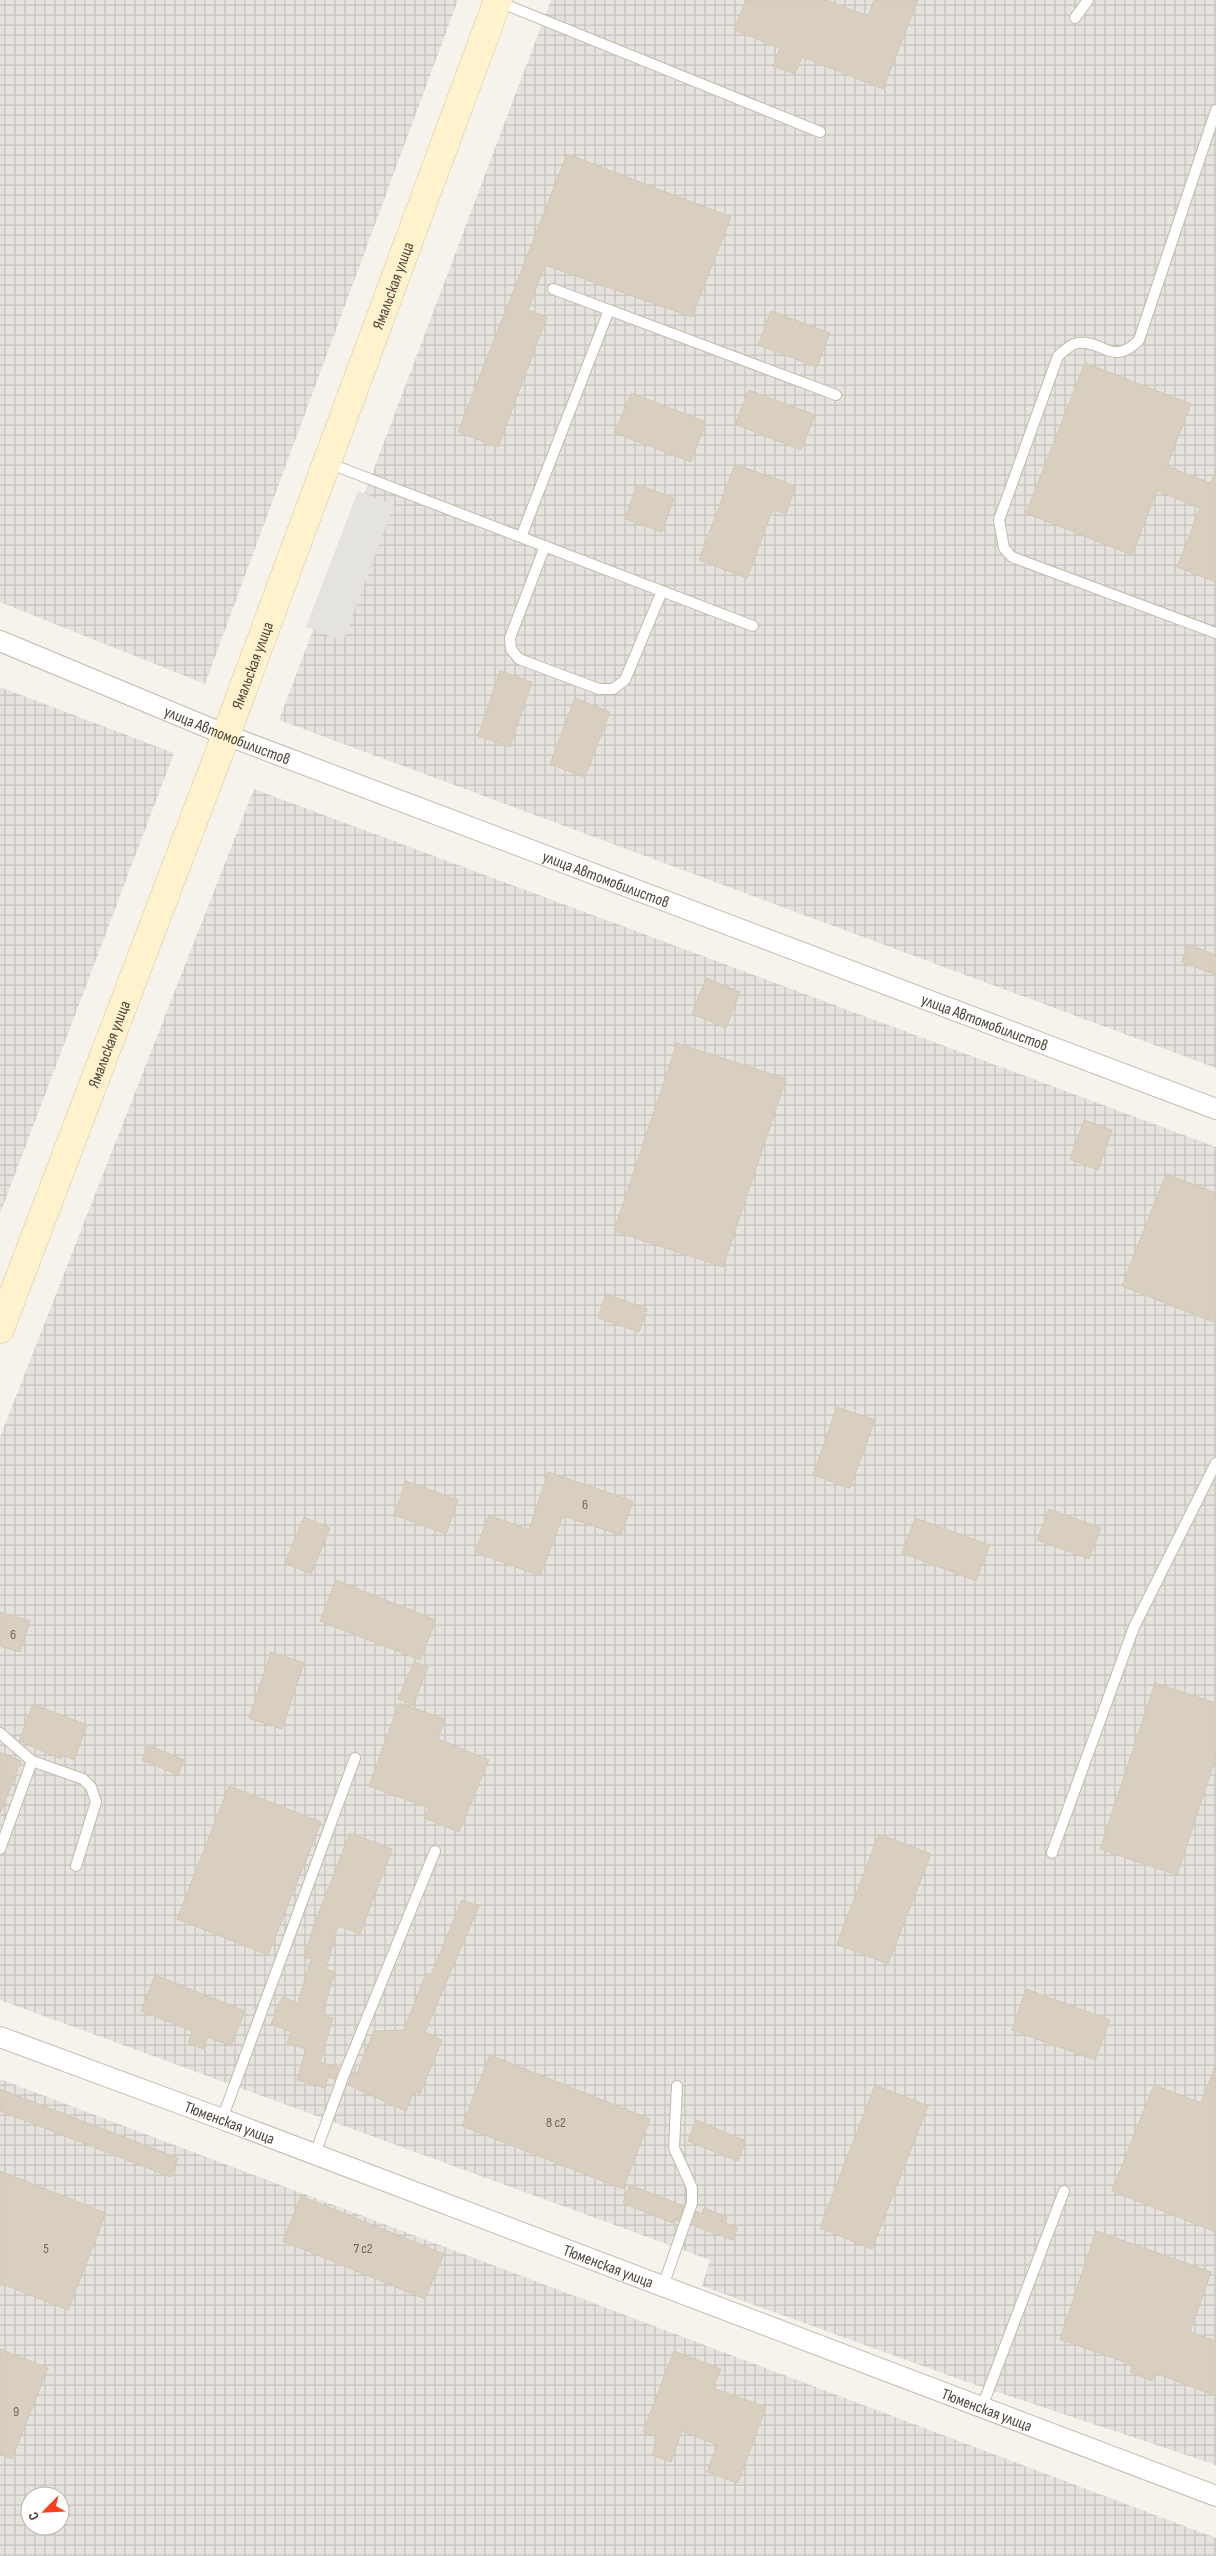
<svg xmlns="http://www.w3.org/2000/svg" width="1216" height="2556" viewBox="0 0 1216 2556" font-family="'Sofia Sans Condensed',sans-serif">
<defs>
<pattern id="industrial-grid" width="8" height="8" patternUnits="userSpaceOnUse" patternTransform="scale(1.25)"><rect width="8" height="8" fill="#e6e2dd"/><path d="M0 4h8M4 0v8" fill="none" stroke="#c7c3be"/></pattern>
</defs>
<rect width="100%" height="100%" fill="#f6f3ec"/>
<g fill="url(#industrial-grid)" fill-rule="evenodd">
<path d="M0,0H458L205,684L0,602Z"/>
<path d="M551,0H1216V1068L279,720Z"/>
<path d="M0,687L174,753L0,1214Z"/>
<path d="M254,789L1216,1147V2465L964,2381L702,2286L710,2260L0,2000V1437Z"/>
<path d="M0,2079L1216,2538V2556H0ZM30,2496H60V2526H30Z"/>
</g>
<path fill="#e5e3e0" d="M358,491L394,505L343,641L306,627Z"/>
<g fill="#d8cfc1" stroke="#d3c7b4">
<path d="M746,0H826L868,16L874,0H918L883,89L802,57L795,74L773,66L780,48L734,30Z"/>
<path d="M567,154L731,217L692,317L545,265L528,310L547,317L498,447L458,432Z"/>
<path d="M771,311L830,333L817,367L758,345Z"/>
<path d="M1085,363L1191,404L1167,466L1210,483L1216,471V582L1177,567L1200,508L1157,491L1132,555L1026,513Z"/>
<path d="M749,390L815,415L801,450L735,424Z"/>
<path d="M631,393L706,422L691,462L615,433Z"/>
<path d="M735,464L796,486L786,514L773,509L747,578L699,560Z"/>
<path d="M637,484L674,498L662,532L625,519Z"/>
<path d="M500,671L532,682L510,747L478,736Z"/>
<path d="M575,698L610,712L585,777L550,764Z"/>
<path d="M1188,944L1216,955V975L1182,962Z"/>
<path d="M706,978L740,992L726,1028L692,1014Z"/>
<path d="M677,1043L786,1079L723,1267L614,1231Z"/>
<path d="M1084,1120L1112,1130L1098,1170L1070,1159Z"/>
<path d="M1166,1174L1216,1193V1323L1122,1286Z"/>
<path d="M606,1294L647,1309L639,1332L598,1318Z"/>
<path d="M837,1407L875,1420L850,1488L813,1475Z"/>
<path d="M548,1472L633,1501L621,1535L563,1516L540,1576L475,1552L489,1515L529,1530Z"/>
<path d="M406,1481L458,1500L446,1534L394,1515Z"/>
<path d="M1049,1509L1101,1528L1089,1559L1037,1540Z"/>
<path d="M304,1517L330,1528L311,1574L285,1563Z"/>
<path d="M915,1518L990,1545L976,1581L902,1553Z"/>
<path d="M336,1580L436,1620L420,1660L320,1621Z"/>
<path d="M0,1612L30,1621L20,1652L0,1646Z"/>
<path d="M271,1652L304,1663L282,1729L249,1718Z"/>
<path d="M414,1662L428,1667L413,1705L398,1699Z"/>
<path d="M1155,1683L1216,1703V1757L1177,1875L1100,1849Z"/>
<path d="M399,1703L445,1719L438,1739L489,1760L459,1832L425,1818L429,1808L369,1786Z"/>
<path d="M33,1704L87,1725L74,1760L63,1755L61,1759L19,1741Z"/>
<path d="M148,1745L184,1760L178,1775L142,1760Z"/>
<path d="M0,1752L21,1761L1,1812H0Z"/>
<path d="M229,1786L321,1822L268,1955L177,1919Z"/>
<path d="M350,1833L392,1849L360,1934L338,1926L326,1969L335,1972L322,2015L333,2018L320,2062L339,2068L335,2079L328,2077L325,2088L297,2080L306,2049L287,2043L291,2032L271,2024L282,1997L298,2003L311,1959L304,1958L314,1925Z"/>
<path d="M879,1834L931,1854L888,1964L837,1944Z"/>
<path d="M462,1900L479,1906L425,2032L442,2040L420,2094L414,2091L406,2111L348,2085L352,2072L357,2073L374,2031L404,2030L426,1973L431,1975Z"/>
<path d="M155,1975L245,2011L231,2046L208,2037L203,2049L188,2043L192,2031L141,2011Z"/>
<path d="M1026,1989L1110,2020L1095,2060L1012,2030Z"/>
<path d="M490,2055L650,2119L623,2189L462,2126Z"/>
<path d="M1215,2067H1216V2232L1112,2191L1154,2085L1201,2103Z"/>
<path d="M875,2085L928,2106L872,2249L820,2228Z"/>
<path d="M0,2089L178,2158L171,2177L0,2111Z"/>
<path d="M696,2120L746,2141L738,2161L688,2141Z"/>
<path d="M0,2171L106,2213L68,2310L0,2283Z"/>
<path d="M630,2185L684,2206L679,2221L674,2219L673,2223L623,2203Z"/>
<path d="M301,2196L444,2254L425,2299L283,2241Z"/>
<path d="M704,2208L727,2217L725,2223L737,2228L733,2240L692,2225L696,2211L702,2214Z"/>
<path d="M1096,2231L1211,2272L1190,2332L1216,2341V2396L1155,2373L1152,2381L1130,2372L1133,2365L1060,2339Z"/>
<path d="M0,2349L48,2368L12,2459L0,2454Z"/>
<path d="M674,2351L721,2369L713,2388L766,2407L738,2483L707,2472L717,2445L682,2431L671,2462L652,2455L658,2437L643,2432Z"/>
</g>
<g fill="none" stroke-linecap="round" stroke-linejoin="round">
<defs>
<g id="lane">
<path d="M499,2L820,132"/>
<path d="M1075,18L1088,0"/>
<path d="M1216,110L1139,340C1113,367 1103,340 1078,343C1070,344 1064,351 1058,356L999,520L1004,548L1012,557L1216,633"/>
<path d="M553,289L836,395"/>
<path d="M328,463L753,626"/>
<path d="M521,537L609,310"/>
<path d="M545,546L510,638L511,649L519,659L599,689H613L625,680L662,591"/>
<path d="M0,1733L32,1761L83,1779L91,1787L96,1802L76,1866"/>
<path d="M0,1849L32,1761"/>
<path d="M1052,1853L1134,1627L1216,1463"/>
<path d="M222,2119L355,1758"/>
<path d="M315,2154L343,2077L435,1851"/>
<path d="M663,2286L692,2203V2188L674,2148L677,2086"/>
<path d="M982,2407L1064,2191"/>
</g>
<g id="street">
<path id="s1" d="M0,641L226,735L1216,1109"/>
<path id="s2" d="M0,2037L222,2119L1216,2496"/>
</g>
<g id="secondary">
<path id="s3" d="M0,1329L226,735L498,0"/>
</g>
</defs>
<use href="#lane" stroke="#c2bbae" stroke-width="12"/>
<use href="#street" stroke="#c2bbae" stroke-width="22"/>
<use href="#secondary" stroke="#d6c79b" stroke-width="29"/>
<use href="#lane" stroke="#fff" stroke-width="10"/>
<use href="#street" stroke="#fff" stroke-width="20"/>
<use href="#secondary" stroke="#fff3cd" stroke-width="28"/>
</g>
<g text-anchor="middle" stroke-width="4" stroke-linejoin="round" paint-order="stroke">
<g font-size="14" fill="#6e675b">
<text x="585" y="1509">6</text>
<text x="13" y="1639">6</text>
<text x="556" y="2127">8 с2</text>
<text x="46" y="2253">5</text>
<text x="363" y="2253">7 с2</text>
<text x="16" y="2416">9</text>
</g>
<g font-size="16" fill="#4b4439" stroke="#fff">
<text dy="6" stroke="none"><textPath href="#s3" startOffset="1115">Ямальская улица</textPath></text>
<text dy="6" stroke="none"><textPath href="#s3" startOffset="710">Ямальская улица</textPath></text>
<text dy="6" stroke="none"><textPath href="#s1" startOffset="246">улица Автомобилистов</textPath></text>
<text dy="6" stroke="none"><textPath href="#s1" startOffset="651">улица Автомобилистов</textPath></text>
<text dy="6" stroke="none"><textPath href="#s1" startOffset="1056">улица Автомобилистов</textPath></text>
<text dy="6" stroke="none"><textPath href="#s3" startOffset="305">Ямальская улица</textPath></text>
<text dy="6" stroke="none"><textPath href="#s2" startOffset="245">Тюменская улица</textPath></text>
<text dy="6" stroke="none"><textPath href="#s2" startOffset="650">Тюменская улица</textPath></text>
<text dy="6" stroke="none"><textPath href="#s2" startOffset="1055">Тюменская улица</textPath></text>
</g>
</g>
<g transform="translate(45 2511) rotate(246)"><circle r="24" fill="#ffffff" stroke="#b7b4b0"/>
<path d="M0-4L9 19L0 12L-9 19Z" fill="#fc3f1d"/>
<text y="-8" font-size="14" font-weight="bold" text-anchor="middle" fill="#4b4439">С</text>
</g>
</svg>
